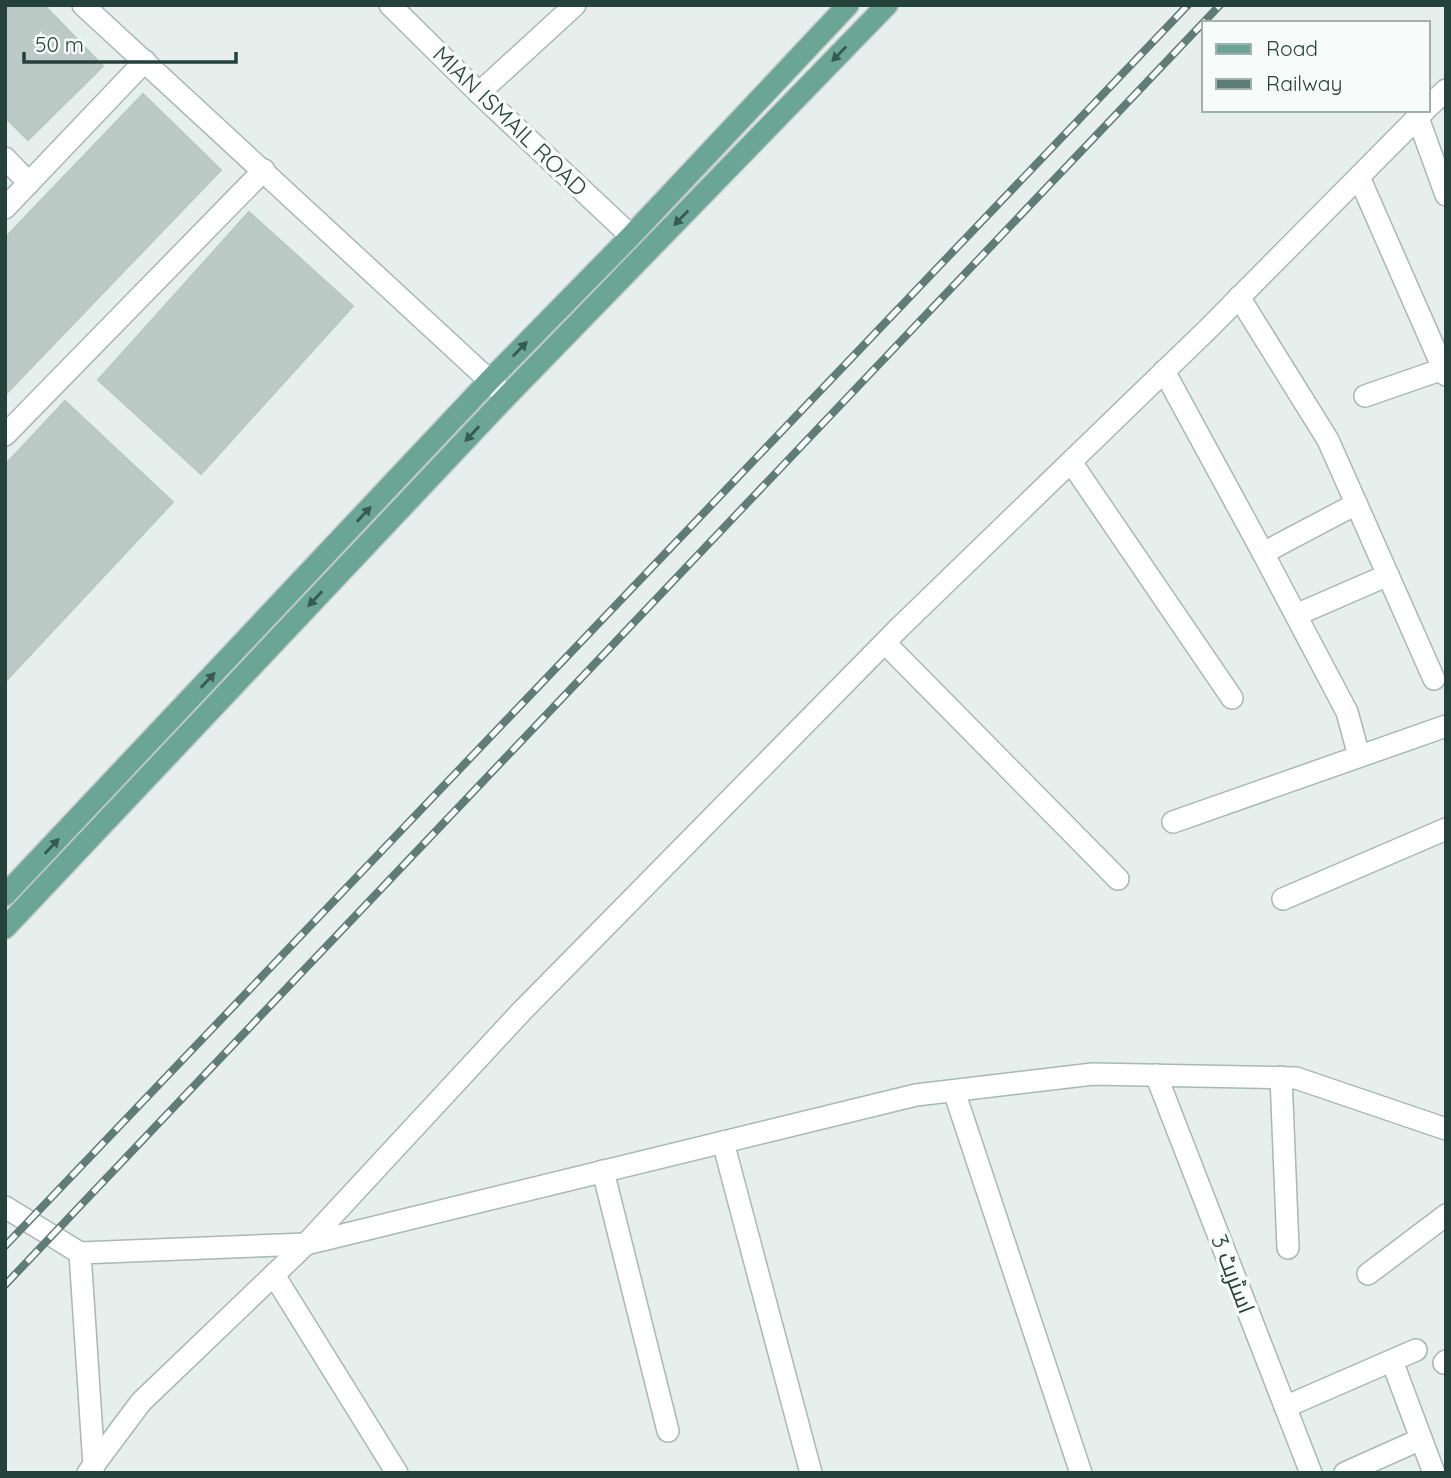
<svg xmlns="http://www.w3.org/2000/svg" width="1451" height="1478" viewBox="0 0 1451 1478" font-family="Quicksand,Cairo,sans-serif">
<rect width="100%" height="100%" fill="#e6efeb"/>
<g fill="#bbcac4" stroke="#b8c9c2" stroke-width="2">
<path d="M5,5H44L103,66L28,140L5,117Z"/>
<path d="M143,94L221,170L5,395V238Z"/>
<path d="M249,212L353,306L201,474L98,380Z"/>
<path d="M65,401L173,502L5,682V465Z"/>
</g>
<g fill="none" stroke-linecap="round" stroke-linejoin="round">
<defs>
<g id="minor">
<path d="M83,5L503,393"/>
<path d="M390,5L479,93L631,236"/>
<path d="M479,93L575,5"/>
<path d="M1428,107L1446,90"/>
<path d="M1418,118L1446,195"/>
<path d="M5,158L29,183"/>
<path d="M1359,177L1446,375"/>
<path d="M5,208L145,61"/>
<path d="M1239,297L1328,440L1434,679"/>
<path d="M1164,371L1263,553L1356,504"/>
<path d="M1365,396L1443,369"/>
<path d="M5,435L264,170"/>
<path d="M1071,462L1232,698"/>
<path d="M1263,553L1347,712L1359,756"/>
<path d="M1296,615L1388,575"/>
<path d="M885,643L1118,879"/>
<path d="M1173,822L1446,726"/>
<path d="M1283,899L1446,829"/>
<path d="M1156,1075L1311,1473"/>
<path d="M1281,1077L1288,1248"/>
<path d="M954,1091L1081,1473"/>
<path d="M723,1142L811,1473"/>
<path d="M603,1171L668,1431"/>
<path d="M5,1207L80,1253L306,1244L916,1095L1093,1074L1296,1078L1446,1129"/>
<path d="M80,1253L94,1466"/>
<path d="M1368,1274L1446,1215"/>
<path d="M274,1275L397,1473"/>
<path d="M1392,1361L1434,1473"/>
<path d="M1444,1363L1446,1361"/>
<path d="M1285,1407L1416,1350"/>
<path d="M88,1473L141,1402L306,1244L521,1012L900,627L1207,330L1425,110"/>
<path d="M1345,1473L1421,1439"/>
</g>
<g id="major">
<path d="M5,895L489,381L631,236L848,5"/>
<path d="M5,928L507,396L887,5"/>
</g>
</defs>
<use href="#minor" stroke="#a8b8b2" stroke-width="24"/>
<use href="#major" stroke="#c2cac8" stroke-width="24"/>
<use href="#minor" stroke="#fff" stroke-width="21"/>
<use href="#major" stroke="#6aa596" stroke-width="21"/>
<defs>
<g id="rail">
<path d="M5,1246L1188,5"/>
<path d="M5,1285L1220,5"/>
</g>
</defs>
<use href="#rail" stroke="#5f7d75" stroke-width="8"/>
<use href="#rail" stroke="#f7fbf9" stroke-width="5" stroke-dasharray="16" stroke-linecap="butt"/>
</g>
<defs><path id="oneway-solid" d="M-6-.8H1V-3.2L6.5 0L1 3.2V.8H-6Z" transform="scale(1.75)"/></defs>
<g fill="#365b51">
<use href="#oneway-solid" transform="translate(839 54) rotate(134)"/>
<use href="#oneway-solid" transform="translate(681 218) rotate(134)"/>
<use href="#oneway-solid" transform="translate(520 349) rotate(-46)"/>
<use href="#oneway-solid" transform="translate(472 434) rotate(133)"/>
<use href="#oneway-solid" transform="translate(364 514) rotate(-47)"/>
<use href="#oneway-solid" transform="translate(315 599) rotate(133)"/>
<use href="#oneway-solid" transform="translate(208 680) rotate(-47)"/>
<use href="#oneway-solid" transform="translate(52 846) rotate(-47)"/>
</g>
<g text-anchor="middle" stroke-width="7" stroke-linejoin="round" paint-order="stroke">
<g font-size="23" fill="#24423a" stroke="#f7fbf9">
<text transform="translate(510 121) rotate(44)" y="8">MIAN ISMAIL ROAD</text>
<text transform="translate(1233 1274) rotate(69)" y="8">اسٹریٹ 3</text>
</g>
</g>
<rect width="1451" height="1478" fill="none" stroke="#24423a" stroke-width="14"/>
<rect x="1202" y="21" width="228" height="91" fill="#f7fbf9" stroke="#a3b1ad" stroke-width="2"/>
<rect x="1216" y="44" width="35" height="10" fill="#6aa596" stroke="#a3b1ad" stroke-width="2"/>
<text x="1266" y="56" font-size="21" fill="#24423a">Road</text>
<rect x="1216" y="79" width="35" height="10" fill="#5f7d75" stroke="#a3b1ad" stroke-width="2"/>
<text x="1266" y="91" font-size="21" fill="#24423a">Railway</text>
<path d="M24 52v10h212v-10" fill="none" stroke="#24423a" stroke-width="3.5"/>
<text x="35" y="52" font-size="21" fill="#24423a" stroke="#f7fbf9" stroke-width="5" paint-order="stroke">50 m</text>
</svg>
